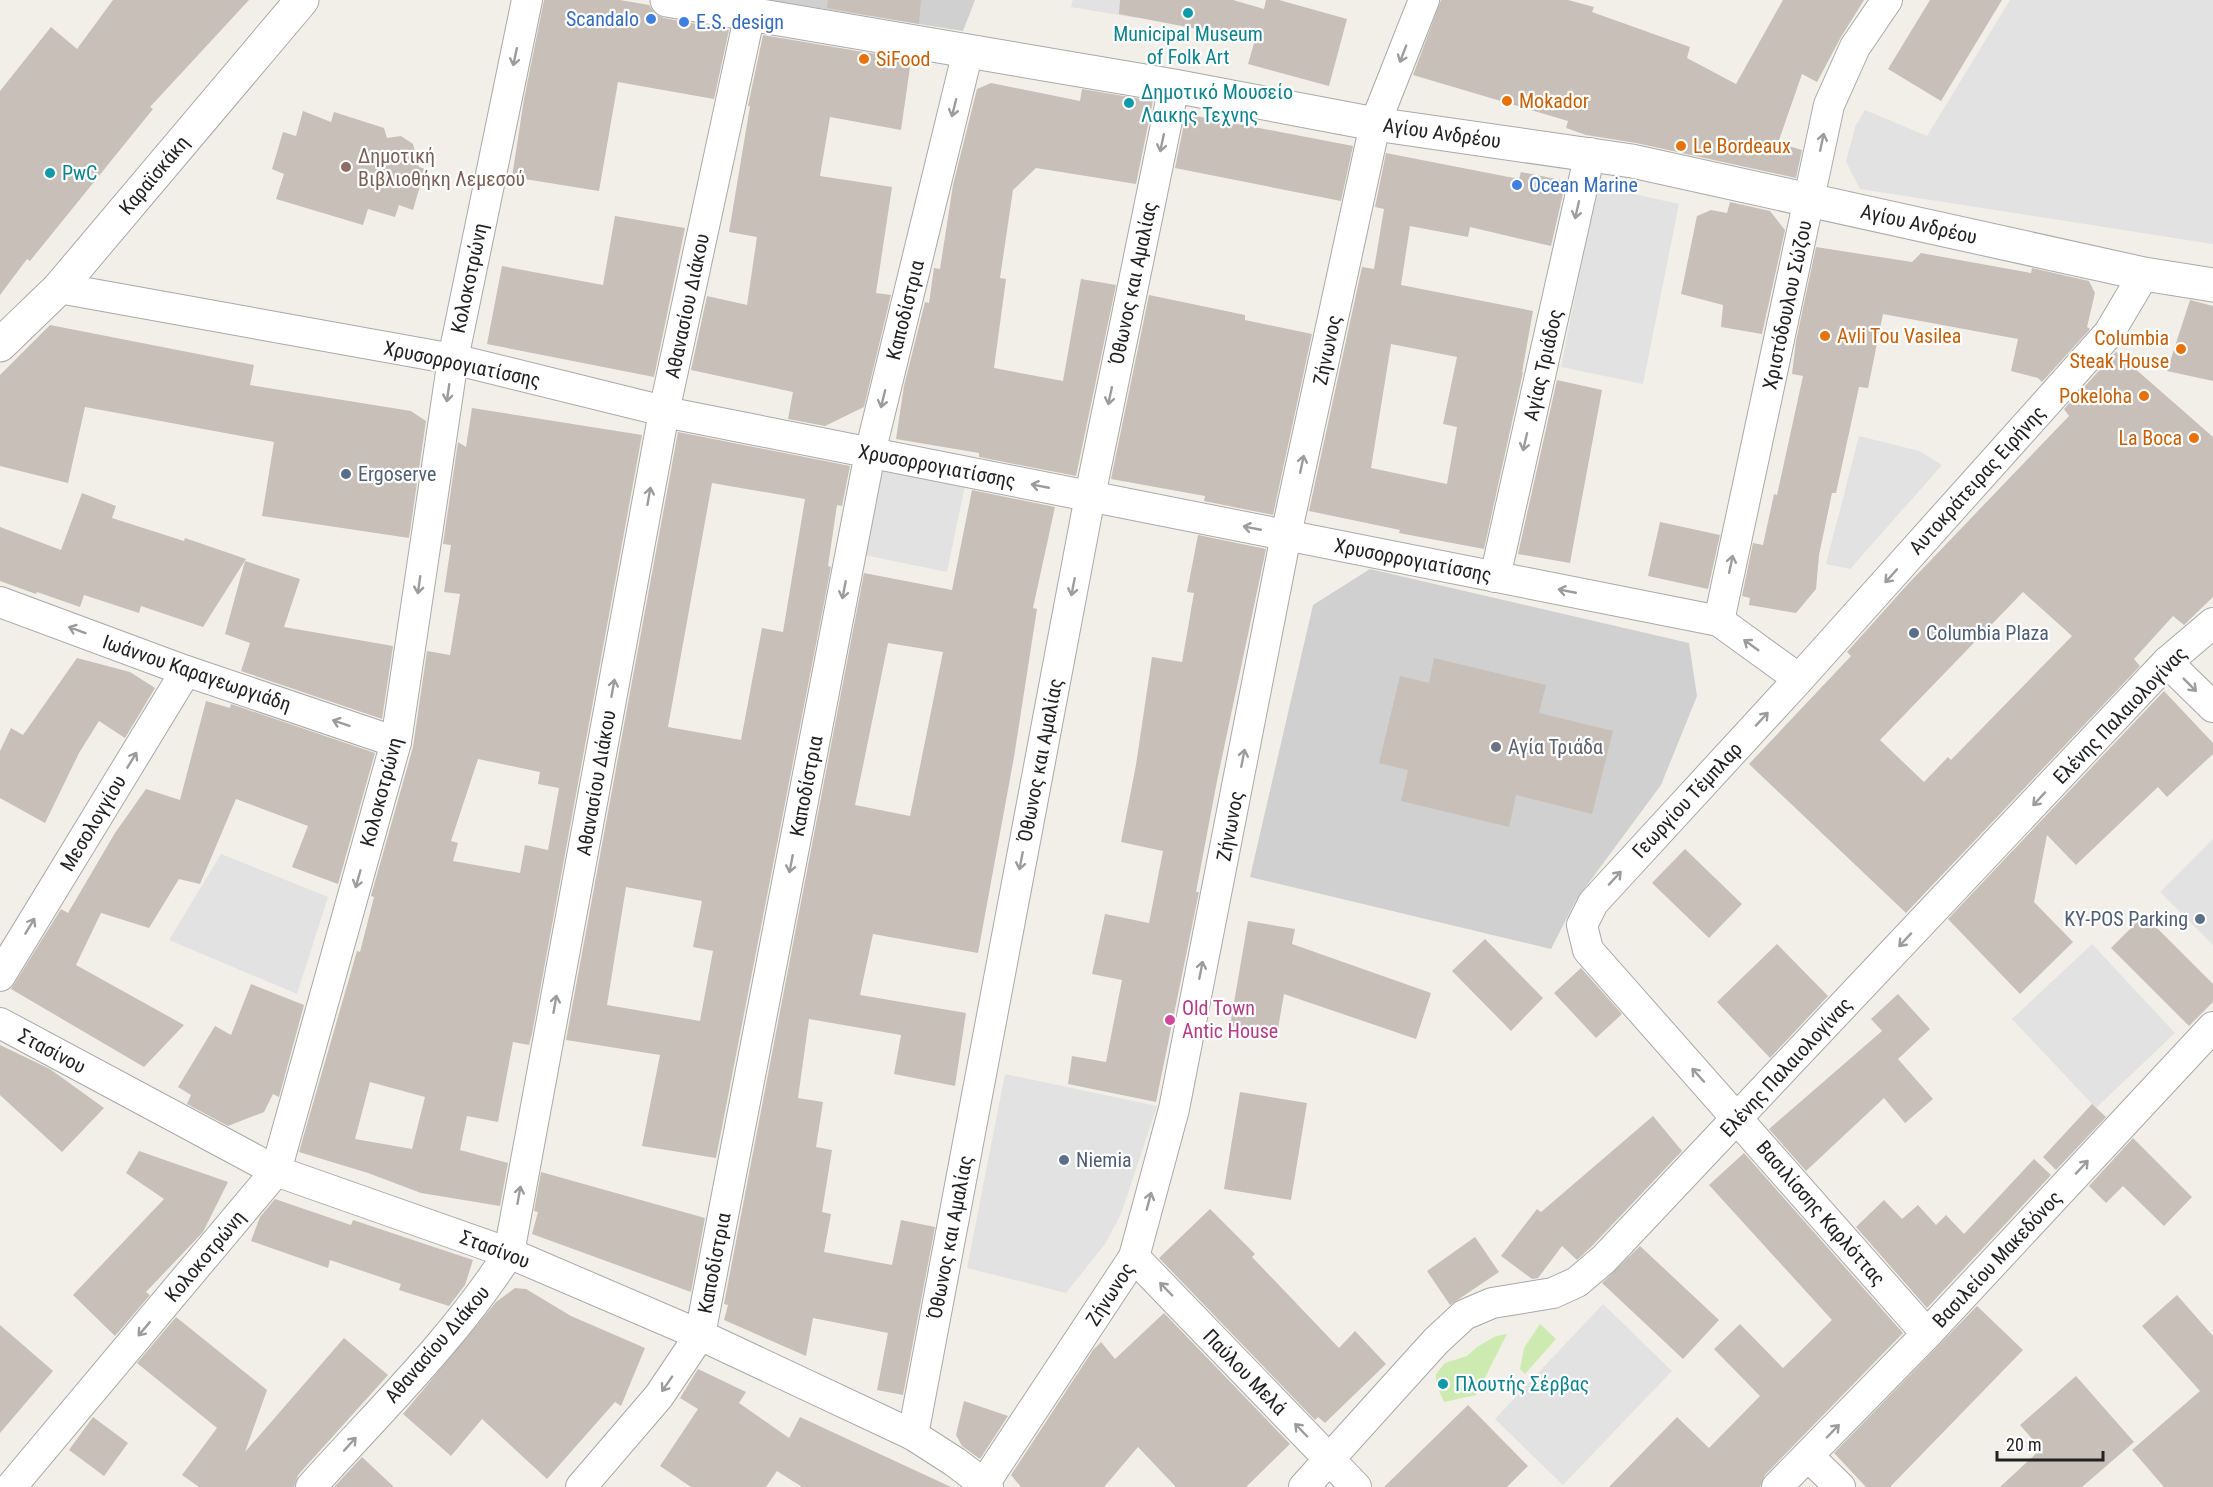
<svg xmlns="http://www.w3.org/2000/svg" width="2213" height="1487" viewBox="0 0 2213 1487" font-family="'Roboto Condensed',sans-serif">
<rect width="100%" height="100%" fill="#f2efe9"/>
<g fill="#d0d0d0">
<path d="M768,0H975L963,31Z"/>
<path d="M1370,569L1689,643L1697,696L1661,785L1576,900L1551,949L1250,877L1313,605Z"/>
</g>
<g fill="#cdebb0">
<path d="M1540,1324L1556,1339L1525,1374L1520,1369L1524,1348Z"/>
<path d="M1507,1334L1476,1395L1444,1402L1436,1384V1374L1445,1363L1467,1356L1477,1347L1496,1336Z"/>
</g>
<g fill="#e2e2e2">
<path d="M1073,0H1141L1137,18L1071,7Z"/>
<path d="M2010,0H2213V244L1860,189L1846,162L1855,127L1865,110L1927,136Z"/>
<path d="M1597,186L1679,204L1643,384L1561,367Z"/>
<path d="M1859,436L1919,451L1942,465L1850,569L1826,564Z"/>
<path d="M881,463L966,480L947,572L864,555Z"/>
<path d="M2213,839V945L2160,892Z"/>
<path d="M221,854L328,897L297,994L169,940Z"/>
<path d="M2092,944L2175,1033L2096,1108L2012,1019Z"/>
<path d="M1005,1074L1157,1106L1121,1214L1105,1244L1066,1293L967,1268Z"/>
<path d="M1603,1304L1672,1371L1563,1485L1495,1419Z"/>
</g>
<g fill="#c7bfb8" fill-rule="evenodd">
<path d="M113,0H249L150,107L153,109L30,261L27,259L0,295V91L51,27L77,49Z"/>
<path d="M544,0H620L649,5L655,14L664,18L729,30L714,99L618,82L599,191L512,177L524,99Z"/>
<path d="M828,0H921L919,24L827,8Z"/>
<path d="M1120,0H1233L1264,9L1266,0H1279L1347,19L1329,86L1248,64L1255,40L1119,14Z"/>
<path d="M1441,0H1568L1594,7L1592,12L1690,47L1687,58L1736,84L1783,0H1864L1841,37L1817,82L1802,74L1778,143L1802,150L1796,178L1636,143L1586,135L1566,128L1568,121L1413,75Z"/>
<path d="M1930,0H2002L1941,101L1888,69Z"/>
<path d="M763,35L911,60L901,130L830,117L820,176L892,187L876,293L891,295L864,407L825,426L788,419L793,392L691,370L707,296L747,305L757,237L729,232L750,106H748Z"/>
<path d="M991,83L1080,101L1082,89L1153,101L1136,184L1036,168L1013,190L1000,278L1006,279L994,368L1063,381L1081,279L1116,285L1076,476L979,457V453L896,439L904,386L925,302L929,303L934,268L940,269L953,185L977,89Z"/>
<path d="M303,111L331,122L334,112L384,128L387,138L401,136L413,144L419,167L425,169L413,210L399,205L395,217L368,209L363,225L276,199L284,174L272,169L283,132L296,136Z"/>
<path d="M1186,114L1353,146L1341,201L1175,168Z"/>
<path d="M1386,153L1519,179L1521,172L1566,181L1551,246L1470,227L1468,237L1410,226L1401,285L1533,311L1522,372H1523L1484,549L1399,533L1400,530L1309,511L1362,267L1374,269L1384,209L1375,207ZM1391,344L1457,357L1443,424L1457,427L1447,484L1371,468Z"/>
<path d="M1730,202L1770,211L1785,230L1762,334L1721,327L1723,305L1681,294L1697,216L1711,210L1727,213Z"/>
<path d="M615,216L685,228L654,377L487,344L502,266L603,285Z"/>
<path d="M1816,247L1912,262L1921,253L2031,273L2032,268L2089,281L2095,293L2087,327L2090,329L2042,382L2038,378L2011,371L2018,339L1883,314L1868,388L1859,387L1836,493H1832L1819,555L1816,589L1796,613L1749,605L1750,598L1742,596L1753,543L1763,545L1774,494L1777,495L1803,376L1792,374L1796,341Z"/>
<path d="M1149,295L1245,315V320L1312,334L1273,515L1204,501L1205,496L1111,479Z"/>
<path d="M2190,300L2213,306V381L2167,371Z"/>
<path d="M50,325L254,365L250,385L411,411L426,421L409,538L262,516L274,442L85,407L68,483L0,466V375Z"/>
<path d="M2116,352L2213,437V597L2184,625L2173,616L2134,659L2140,666L1906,913L1749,764L1851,656L1847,652L1907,585L2069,416L2064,409ZM2023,592L2072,636L1951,760L1948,757L1924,782L1880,740Z"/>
<path d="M1557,380L1602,390L1570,563L1518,554Z"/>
<path d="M472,408L642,435L532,1034L529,1045L513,1042L498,1122L467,1116L460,1150L508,1163L500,1206L421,1193L368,1173L299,1152L357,951L360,952L374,897L371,896L413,747L427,651L450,655L460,594L444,592L451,545L443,544L458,442L466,447ZM478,759L540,772L538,784L559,788L548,850L525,845L520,873L453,861L458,843L451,841ZM370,1082L425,1097L412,1149L355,1139Z"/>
<path d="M678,432L850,466L842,506L837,505L828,566L831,567L716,1158L642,1146L660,1055L566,1040ZM712,483L805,499L783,632L762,628L741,740L668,727ZM626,887L702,901L693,947L713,951L700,1021L607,1005Z"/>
<path d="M972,490L1055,507L1033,608L1037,609L1014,757L978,953L873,934L860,995L966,1013L955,1086L894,1074L901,1035L809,1019L798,1098L823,1102L816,1147L832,1150L822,1212L831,1214L824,1252L892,1265L901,1220L935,1227L903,1395L877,1390L888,1333L813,1318L806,1356L724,1320L728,1305L724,1304L864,573L952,590ZM888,643L943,652L910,816L855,805Z"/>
<path d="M82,493L116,506L112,518L184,541L185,538L246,559L203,627L141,606L139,613L84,595L80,607L37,592L36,594L0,581V527L61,550Z"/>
<path d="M1660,522L1720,535L1708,589L1648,576Z"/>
<path d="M1198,535L1266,549L1217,781L1196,892H1199L1156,1102L1068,1084L1072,1056L1106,1062L1122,980L1092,974L1105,914L1149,923L1163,851L1121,842L1136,765L1152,657L1182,662L1194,593L1187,592Z"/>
<path d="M245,561L300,579L284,627L393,646L382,719L241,671L250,643L225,634Z"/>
<path d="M77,658L130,672L155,688L125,738L99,721L79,753L45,823L0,798V751L11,728L23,735Z"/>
<path d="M1434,658L1546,685L1539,713L1613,731L1592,814L1516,795L1509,827L1401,801L1408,770L1379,763L1400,676L1429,683Z"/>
<path d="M2164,691L2213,743V754L2167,797L2158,787L2076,865L2047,835L2034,902L2073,942L2020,994L1948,919Z"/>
<path d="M206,701L230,708L231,704L375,753L338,884L292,867L308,826L236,799L200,884L179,879L149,928L101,913L76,965L184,1025L144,1067L11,989L61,909L68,913L115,833L146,789L180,800Z"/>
<path d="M1685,849L1742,904L1709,938L1652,883Z"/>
<path d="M2144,915L2213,984V1002L2189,1026L2111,948Z"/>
<path d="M1248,921L1295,929L1292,944L1431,993L1416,1039L1284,994L1277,1034L1230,1026Z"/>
<path d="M1485,939L1543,998L1511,1031L1452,971Z"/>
<path d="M1777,944L1828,996L1770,1058L1717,1002Z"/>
<path d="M1581,968L1622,1014L1596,1038L1554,993Z"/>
<path d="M251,984L304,1005L279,1097L273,1094L264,1112L228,1126L187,1104L191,1095L178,1087L215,1026L231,1035Z"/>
<path d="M1898,994L1930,1029L1898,1059L1933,1099L1905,1123L1884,1098L1806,1171L1769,1129L1882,1031L1871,1019Z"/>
<path d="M0,1045L50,1069L104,1108L62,1152L0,1095Z"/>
<path d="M1240,1092L1307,1103L1291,1200L1224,1189Z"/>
<path d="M2092,1104L2106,1117L2056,1170L2043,1157Z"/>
<path d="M1653,1116L1682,1151L1592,1246L1577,1260L1562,1246L1538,1278L1532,1279L1501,1256L1537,1209L1541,1212Z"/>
<path d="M2133,1138L2192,1197L2164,1226L2123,1186L2106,1203L2089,1186Z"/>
<path d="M139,1151L228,1182L203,1232L146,1292L150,1295L115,1336L73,1295L164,1199L126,1173Z"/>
<path d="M1744,1153L1903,1333L1765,1475L1760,1487H1609L1677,1417L1709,1448L1760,1396L1714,1349L1740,1324L1783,1368L1832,1320L1709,1185Z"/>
<path d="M2034,1159L2051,1175L1927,1308L1856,1227L1884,1200L1902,1219L1918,1205L1936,1225L1946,1215L1964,1234Z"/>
<path d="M541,1172L705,1218L691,1292L532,1234L538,1212L534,1211Z"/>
<path d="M275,1199L351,1225L353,1220L473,1260L465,1285L449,1306L399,1290L401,1284L330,1260L328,1268L251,1241L260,1217Z"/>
<path d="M1210,1209L1255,1254L1252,1257L1339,1348L1355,1331L1386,1364L1325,1423L1318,1417L1315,1420L1159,1258Z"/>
<path d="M1475,1237L1499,1272L1450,1305L1427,1271Z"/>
<path d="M1640,1246L1719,1320L1683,1359L1602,1283Z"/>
<path d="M515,1288L526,1289L571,1316L645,1348L621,1406L615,1402L547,1479L482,1419L451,1456L403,1414L496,1302Z"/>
<path d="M2177,1295L2213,1336V1487H2164L2132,1450L2200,1391L2142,1326Z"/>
<path d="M1977,1306L2023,1350L1890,1487H1866L1834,1453Z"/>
<path d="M1164,1313L1290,1444L1246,1487H1176L1138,1447L1104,1487H1021L1011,1475L1093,1350L1101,1342L1115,1359Z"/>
<path d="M176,1317L267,1390L245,1452L344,1338L388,1375L298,1475L294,1487H199L182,1475L217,1428L137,1363Z"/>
<path d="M0,1325L53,1371L0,1433Z"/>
<path d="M698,1369L746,1392L739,1403L789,1438L800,1417L951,1487H802L777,1471L766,1487H691L660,1466L698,1409L680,1398Z"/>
<path d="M2076,1376L2134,1442L2082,1487H2000L2041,1449L2020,1425Z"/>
<path d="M964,1401L1008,1416L980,1459L962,1446L956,1435Z"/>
<path d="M1468,1405L1528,1466L1507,1487H1384Z"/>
<path d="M93,1417L128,1443L104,1476L69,1450Z"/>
<path d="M362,1457L394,1487H334Z"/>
</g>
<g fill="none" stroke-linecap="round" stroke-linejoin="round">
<defs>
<g id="minor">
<path d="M59,288L453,359L680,415L1719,621L1799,679"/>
<path d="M1495,577L1590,153"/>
<path d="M0,602L186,671L396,742"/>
<path d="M1719,621L1829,105L1855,47L1887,0"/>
<path d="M2167,662L2213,707"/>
<path d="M0,976L186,671"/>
<path d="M0,1023L276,1171L509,1253L700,1335L913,1435L955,1462L988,1487"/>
<path d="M1134,1257L1356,1487"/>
<path d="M1927,1334L1588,950L1582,925L1593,903L1799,679L2109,333L2144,274"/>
<path d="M913,1435L1090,496L1174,86"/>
<path d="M1808,1456L1840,1487"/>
<path d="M11,1487L276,1171L396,742L453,359L527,0"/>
<path d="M311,1487C379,1411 454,1339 509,1253L664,412L750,13"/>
<path d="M581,1487L659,1396L700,1335L870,453L968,51"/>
<path d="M982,1487L1134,1257L1174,1109L1286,535L1375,124L1424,0"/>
<path d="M1304,1487L1436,1341L1464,1315L1492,1303L1553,1293L1577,1282L1604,1259L2167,662L2213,623"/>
<path d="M1777,1487L1927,1334L2213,1027"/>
</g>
<g id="tertiary">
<path d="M667,0L1174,86L1375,124L1632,161L2144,274L2213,285"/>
<path d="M0,345L59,288L302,0"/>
</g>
</defs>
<use href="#minor" stroke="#a9a9a9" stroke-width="32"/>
<use href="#tertiary" stroke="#a9a9a9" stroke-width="35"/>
<use href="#minor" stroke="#fff" stroke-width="30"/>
<use href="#tertiary" stroke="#fff" stroke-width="33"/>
</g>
<defs><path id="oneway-shaft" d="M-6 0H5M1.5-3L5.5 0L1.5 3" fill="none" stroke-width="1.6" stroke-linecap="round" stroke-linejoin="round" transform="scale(1.5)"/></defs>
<g stroke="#9c9c9c">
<use href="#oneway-shaft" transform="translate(1403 54) rotate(111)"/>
<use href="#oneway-shaft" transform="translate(515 57) rotate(102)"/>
<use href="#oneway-shaft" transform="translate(954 108) rotate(104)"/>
<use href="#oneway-shaft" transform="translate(1822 142) rotate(-78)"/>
<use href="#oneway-shaft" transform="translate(1162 143) rotate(102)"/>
<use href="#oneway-shaft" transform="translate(1577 210) rotate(103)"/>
<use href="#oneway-shaft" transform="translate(448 393) rotate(98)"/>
<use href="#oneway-shaft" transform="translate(1110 396) rotate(102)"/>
<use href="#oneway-shaft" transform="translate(883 399) rotate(104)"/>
<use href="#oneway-shaft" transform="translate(1525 442) rotate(103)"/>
<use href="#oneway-shaft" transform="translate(1302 464) rotate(-78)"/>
<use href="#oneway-shaft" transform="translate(1040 486) rotate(-169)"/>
<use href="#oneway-shaft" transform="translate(649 496) rotate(-80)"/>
<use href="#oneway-shaft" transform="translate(1252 528) rotate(-169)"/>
<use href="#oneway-shaft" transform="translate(1731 564) rotate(-78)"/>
<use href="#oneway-shaft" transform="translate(1891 576) rotate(132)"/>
<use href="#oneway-shaft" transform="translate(419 585) rotate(98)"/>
<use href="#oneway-shaft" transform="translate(1073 587) rotate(101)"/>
<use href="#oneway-shaft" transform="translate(844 590) rotate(101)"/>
<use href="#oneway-shaft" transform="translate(1567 591) rotate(-169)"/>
<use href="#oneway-shaft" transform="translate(77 630) rotate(-160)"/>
<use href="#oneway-shaft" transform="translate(1751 645) rotate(-144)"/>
<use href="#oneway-shaft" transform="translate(2190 685) rotate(45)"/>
<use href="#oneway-shaft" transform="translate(613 688) rotate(-80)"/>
<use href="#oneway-shaft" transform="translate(1762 719) rotate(-47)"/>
<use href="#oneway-shaft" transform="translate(341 723) rotate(-161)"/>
<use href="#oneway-shaft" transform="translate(1243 758) rotate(-79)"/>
<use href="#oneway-shaft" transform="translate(132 760) rotate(-59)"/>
<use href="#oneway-shaft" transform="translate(2039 799) rotate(133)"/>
<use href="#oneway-shaft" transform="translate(1021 861) rotate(101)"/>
<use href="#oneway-shaft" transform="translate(791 864) rotate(101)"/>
<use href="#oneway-shaft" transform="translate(1615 878) rotate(-47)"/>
<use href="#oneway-shaft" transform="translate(358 879) rotate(106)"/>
<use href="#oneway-shaft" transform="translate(30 926) rotate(-59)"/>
<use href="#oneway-shaft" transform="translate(1905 940) rotate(133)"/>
<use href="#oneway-shaft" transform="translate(1201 970) rotate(-79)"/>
<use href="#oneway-shaft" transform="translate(555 1004) rotate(-80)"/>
<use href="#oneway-shaft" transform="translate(1698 1075) rotate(-132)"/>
<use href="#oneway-shaft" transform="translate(2082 1167) rotate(-47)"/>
<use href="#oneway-shaft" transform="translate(519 1195) rotate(-80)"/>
<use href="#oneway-shaft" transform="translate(1149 1201) rotate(-75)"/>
<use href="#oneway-shaft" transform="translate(1166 1289) rotate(-134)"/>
<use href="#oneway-shaft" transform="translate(144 1329) rotate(130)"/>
<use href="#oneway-shaft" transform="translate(667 1384) rotate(125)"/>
<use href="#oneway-shaft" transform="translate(1301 1430) rotate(-134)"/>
<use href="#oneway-shaft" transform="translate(1833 1431) rotate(-46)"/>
<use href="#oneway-shaft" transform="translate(350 1444) rotate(-48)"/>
</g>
<g fill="#0f9aa8" stroke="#fff" stroke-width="2">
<circle cx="1188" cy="13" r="6"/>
<circle cx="1129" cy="103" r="6"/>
<circle cx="50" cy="173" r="6"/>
<circle cx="1443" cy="1384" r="6"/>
</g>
<g fill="#3f7fe0" stroke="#fff" stroke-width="2">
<circle cx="651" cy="19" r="6"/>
<circle cx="684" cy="22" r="6"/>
<circle cx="1517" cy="185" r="6"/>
</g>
<g fill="#e8710a" stroke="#fff" stroke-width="2">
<circle cx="864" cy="59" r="6"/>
<circle cx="1507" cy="101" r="6"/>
<circle cx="1681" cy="146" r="6"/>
<circle cx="1825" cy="336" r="6"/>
<circle cx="2181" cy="349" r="6"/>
<circle cx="2144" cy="396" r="6"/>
<circle cx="2194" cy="438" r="6"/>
</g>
<circle fill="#8d6e63" stroke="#fff" stroke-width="2" cx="346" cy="167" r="6"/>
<g fill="#5c6f8a" stroke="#fff" stroke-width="2">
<circle cx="346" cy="474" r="6"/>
<circle cx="1914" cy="633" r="6"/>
<circle cx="2200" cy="919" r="6"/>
<circle cx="1064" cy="1160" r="6"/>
</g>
<circle fill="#6b7280" stroke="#fff" stroke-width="2" cx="1496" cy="747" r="6"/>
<circle fill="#d1479c" stroke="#fff" stroke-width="2" cx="1170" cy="1020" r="6"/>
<g text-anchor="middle" stroke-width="4.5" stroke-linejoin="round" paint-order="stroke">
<g font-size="20" fill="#366cbe" stroke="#fff" text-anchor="start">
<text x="639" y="26" text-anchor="end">Scandalo</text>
<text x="696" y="29">E.S. design</text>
<text x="1529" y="192">Ocean Marine</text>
</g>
<g font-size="20" fill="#0d838f" stroke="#fff" text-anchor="start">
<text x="1188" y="41" text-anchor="middle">Municipal Museum<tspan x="1188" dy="23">of Folk Art</tspan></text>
<text x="1141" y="99">Δημοτικό Μουσείο<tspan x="1141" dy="23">Λαικης Τεχνης</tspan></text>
<text x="62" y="180">PwC</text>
<text x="1455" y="1391">Πλουτής Σέρβας</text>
</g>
<g font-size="20" fill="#c56008" stroke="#fff" text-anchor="start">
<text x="876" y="66">SiFood</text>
<text x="1519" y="108">Mokador</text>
<text x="1693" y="153">Le Bordeaux</text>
<text x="1837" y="343">Avli Tou Vasilea</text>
<text x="2169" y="345" text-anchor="end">Columbia<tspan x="2169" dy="23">Steak House</tspan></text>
<text x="2132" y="403" text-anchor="end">Pokeloha</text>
<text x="2182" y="445" text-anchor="end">La Boca</text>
</g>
<g font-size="20" fill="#222" stroke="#fff">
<text transform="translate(1442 133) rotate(8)" y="7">Αγίου Ανδρέου</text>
<text transform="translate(154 175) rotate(-50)" y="7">Καραϊσκάκη</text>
<text transform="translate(1919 224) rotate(13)" y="7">Αγίου Ανδρέου</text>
<text transform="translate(469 278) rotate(-78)" y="7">Κολοκοτρώνη</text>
<text transform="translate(1133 283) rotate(-78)" y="7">Όθωνος και Αμαλίας</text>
<text transform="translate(1787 305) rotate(-78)" y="7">Χριστόδουλου Σώζου</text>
<text transform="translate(687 306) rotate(-78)" y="7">Αθανασίου Διάκου</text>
<text transform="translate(905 310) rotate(-76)" y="7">Καποδίστρια</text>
<text transform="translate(1327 350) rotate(-78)" y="7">Ζήνωνος</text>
<text transform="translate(462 364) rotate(12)" y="7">Χρυσορρογιατίσσης</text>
<text transform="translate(1543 365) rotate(-77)" y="7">Αγίας Τριάδος</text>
<text transform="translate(937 466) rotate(11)" y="7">Χρυσορρογιατίσσης</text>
<text transform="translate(1977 480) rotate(-48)" y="7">Αυτοκράτειρας Ειρήνης</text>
<text transform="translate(1413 560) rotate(11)" y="7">Χρυσορρογιατίσσης</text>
<text transform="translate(197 673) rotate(19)" y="7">Ιωάννου Καραγεωργιάδη</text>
<text transform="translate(2120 715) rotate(-46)" y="7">Ελένης Παλαιολογίνας</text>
<text transform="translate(1040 760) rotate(-79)" y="7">Όθωνος και Αμαλίας</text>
<text transform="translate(596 783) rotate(-80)" y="7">Αθανασίου Διάκου</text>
<text transform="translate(806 786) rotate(-79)" y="7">Καποδίστρια</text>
<text transform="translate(381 792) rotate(-75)" y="7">Κολοκοτρώνη</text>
<text transform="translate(1687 800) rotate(-47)" y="7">Γεωργίου Τέμπλαρ</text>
<text transform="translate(93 823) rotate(-59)" y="7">Μεσολογγίου</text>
<text transform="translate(1230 826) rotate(-79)" y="7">Ζήνωνος</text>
<text transform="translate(52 1051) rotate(28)" y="7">Στασίνου</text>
<text transform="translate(1786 1067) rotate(-47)" y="7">Ελένης Παλαιολογίνας</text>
<text transform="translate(1821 1213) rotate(49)" y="7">Βασιλίσσης Καρλόττας</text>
<text transform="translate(950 1237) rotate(-79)" y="7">Όθωνος και Αμαλίας</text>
<text transform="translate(495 1249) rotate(21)" y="7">Στασίνου</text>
<text transform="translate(205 1256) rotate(-50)" y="7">Κολοκοτρώνη</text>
<text transform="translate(1997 1259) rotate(-47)" y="7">Βασιλείου Μακεδόνος</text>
<text transform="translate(714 1263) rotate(-79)" y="7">Καποδίστρια</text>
<text transform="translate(1110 1294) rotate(-57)" y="7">Ζήνωνος</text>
<text transform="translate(437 1344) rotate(-49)" y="7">Αθανασίου Διάκου</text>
<text transform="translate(1245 1372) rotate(46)" y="7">Παύλου Μελά</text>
</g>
<g font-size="20" fill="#785e54" stroke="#fff" text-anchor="start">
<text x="358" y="163">Δημοτική<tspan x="358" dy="23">Βιβλιοθήκη Λεμεσού</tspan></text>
</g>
<g font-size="20" fill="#4e5e75" stroke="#fff" text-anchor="start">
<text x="358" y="481">Ergoserve</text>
<text x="1926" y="640">Columbia Plaza</text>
<text x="2188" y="926" text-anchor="end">KY-POS Parking</text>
<text x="1076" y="1167">Niemia</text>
</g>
<g font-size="20" fill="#5b616d" stroke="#fff" text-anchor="start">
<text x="1508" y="754">Αγία Τριάδα</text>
</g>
<g font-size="20" fill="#b23c85" stroke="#fff" text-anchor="start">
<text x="1182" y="1015">Old Town<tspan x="1182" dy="23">Antic House</tspan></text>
</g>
</g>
<path d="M1997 1451v9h106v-9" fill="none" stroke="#222222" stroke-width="3"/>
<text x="2006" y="1451" font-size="18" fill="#222222" stroke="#ffffff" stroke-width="4.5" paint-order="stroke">20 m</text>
</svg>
